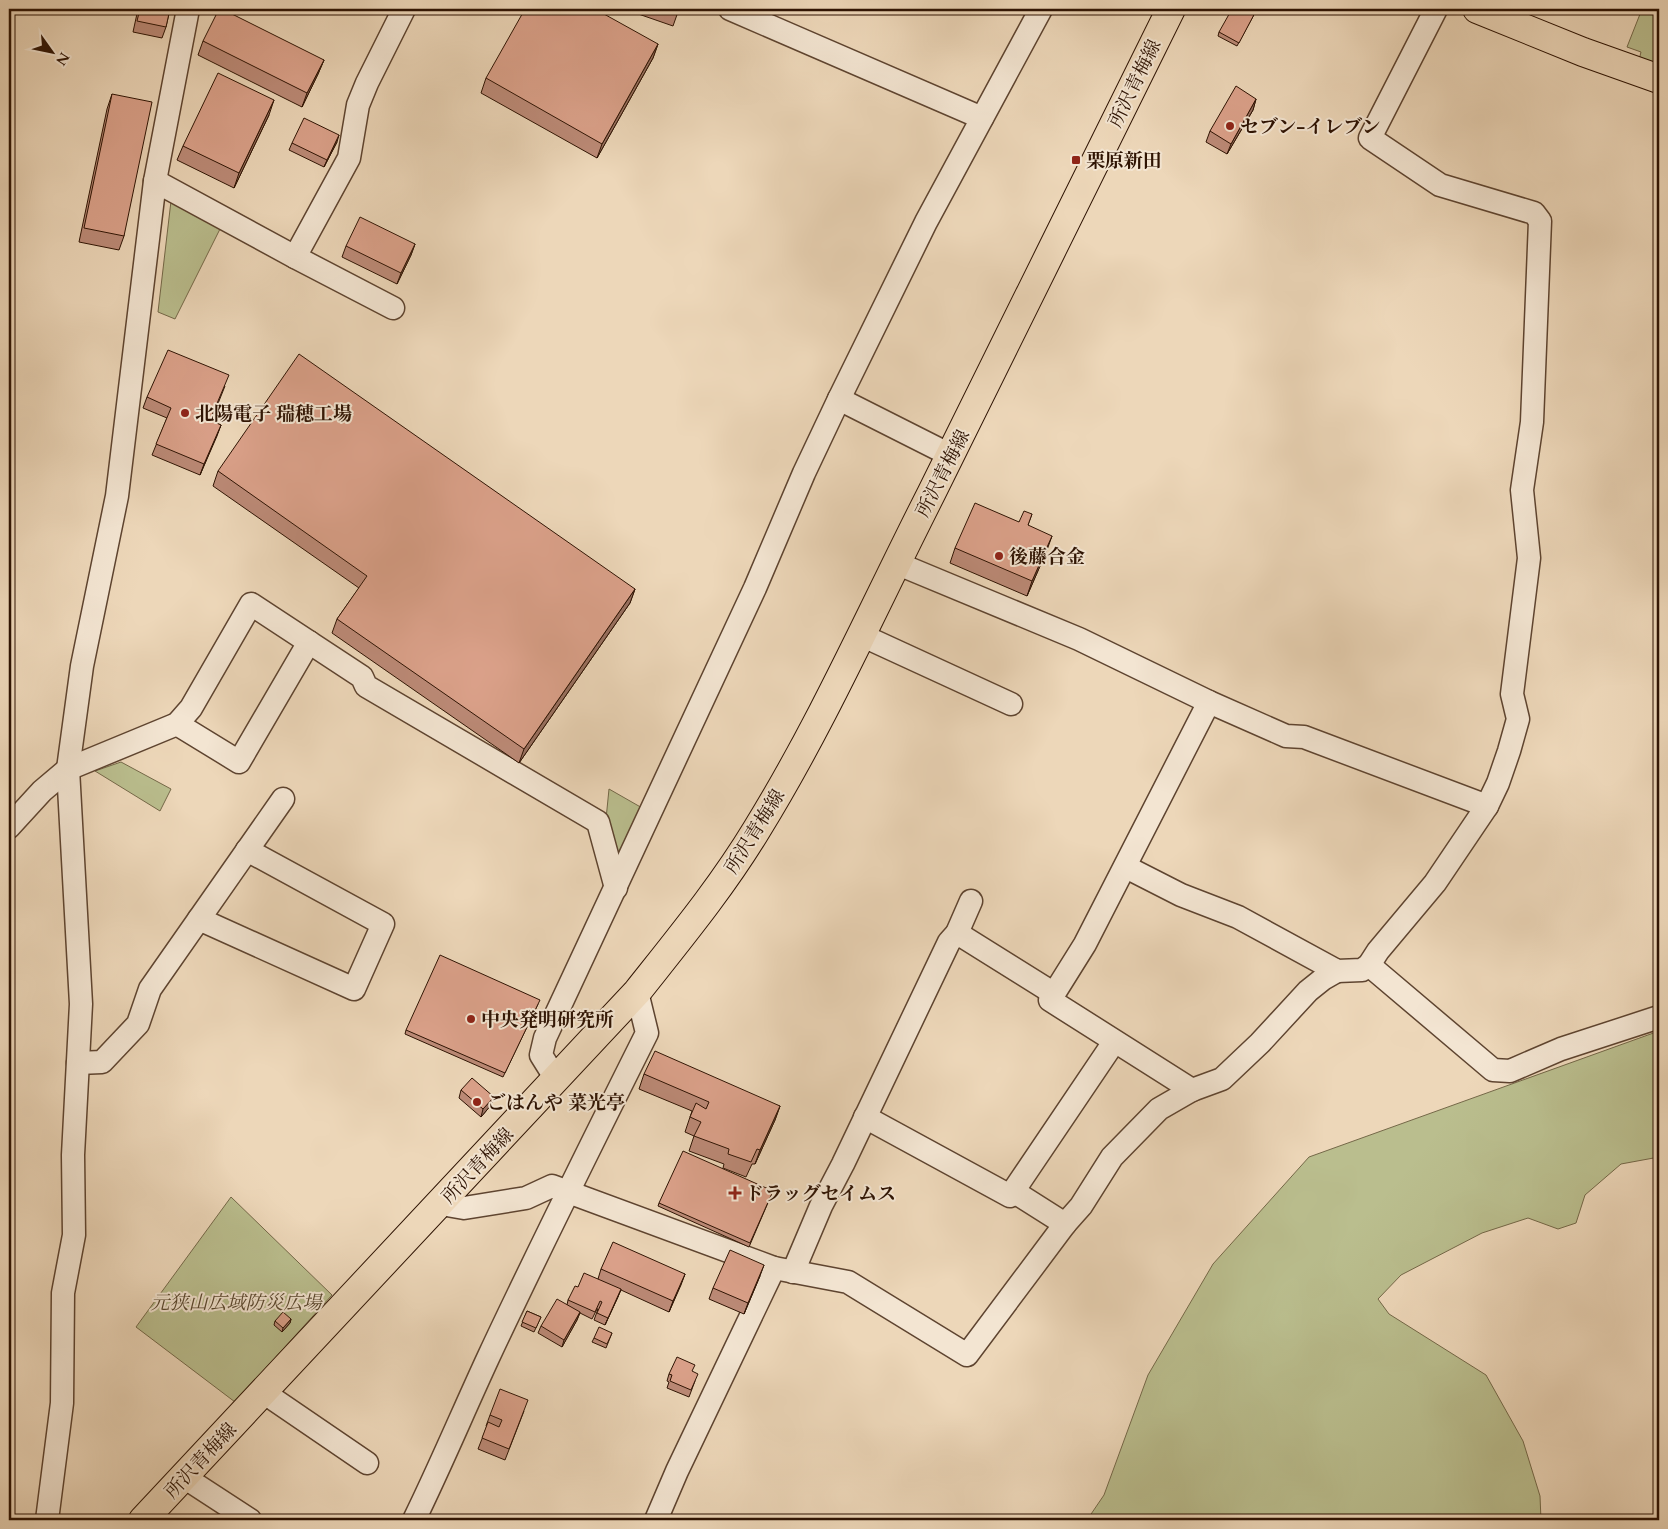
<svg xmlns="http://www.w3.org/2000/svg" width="1668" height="1529" viewBox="0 0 1668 1529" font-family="Cardo,'Noto Serif JP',serif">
<rect width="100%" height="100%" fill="#edd7b9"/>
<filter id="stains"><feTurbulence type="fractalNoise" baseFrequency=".004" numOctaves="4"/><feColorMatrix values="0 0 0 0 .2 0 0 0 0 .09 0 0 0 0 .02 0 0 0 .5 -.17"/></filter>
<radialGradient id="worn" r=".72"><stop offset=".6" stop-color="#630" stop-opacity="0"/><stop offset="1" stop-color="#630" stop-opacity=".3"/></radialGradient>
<g fill="#babe8e" stroke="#746848">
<path d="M1642,9H1659V66L1639,60L1641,52L1627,47Z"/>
<path d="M171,201L220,229L175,319L158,312Z"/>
<path d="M121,762L171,789L160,811L95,771Z"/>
<path d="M609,789L644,809L625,852L611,850L606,819Z"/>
<path d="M1659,1031V1157L1621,1164L1585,1195L1576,1223L1558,1229L1528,1218L1482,1233L1401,1275L1378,1299L1389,1314L1486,1375L1523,1441L1540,1496L1541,1520H1087L1104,1495L1148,1375L1213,1264L1309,1157Z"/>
<path d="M231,1197L332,1295L235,1402L136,1327Z"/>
</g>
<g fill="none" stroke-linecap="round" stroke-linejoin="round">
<defs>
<g id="minor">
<path d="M730,9L982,118"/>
<path d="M155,181L295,257L393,308"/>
<path d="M295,257L349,158L358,105L367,83L404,9"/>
<path d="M839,399L950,455"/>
<path d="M896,563L1079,639L1209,702L1286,736L1304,737L1487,806"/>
<path d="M861,635L1011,704"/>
<path d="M177,724L239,762L309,642"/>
<path d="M9,827L42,791L68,769L177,724L191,708L251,604L362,677L366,686L598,822L616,888"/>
<path d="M1126,867L1181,895L1238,917L1337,971L1362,970L1369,965L1378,951L1435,883L1487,806L1498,783L1509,751L1518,719L1512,694L1529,558L1522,490L1532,422L1540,221L1534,213L1440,185L1370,138L1436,9"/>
<path d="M199,919L354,989L383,924L247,850"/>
<path d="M957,933L1053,993"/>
<path d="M1369,965L1493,1070L1510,1071L1561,1049L1659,1017"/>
<path d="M78,1063L102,1062L138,1024L150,989L283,799"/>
<path d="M556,1079L541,1055L545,1038L755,588L804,473L839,399L926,222L1041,9"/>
<path d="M1192,1090L1050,1000L1085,944L1209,702"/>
<path d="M865,1117L1010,1196L1114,1042"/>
<path d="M1013,1191L1065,1224"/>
<path d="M441,1204L464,1208L526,1198L552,1186L774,1268L848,1282L967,1355L1065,1224L1081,1206L1112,1157L1159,1109L1192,1090L1222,1079L1260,1043L1308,991L1323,979L1337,971"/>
<path d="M793,1272L821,1206L843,1164L949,942L957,933L971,901"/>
<path d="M263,1392L367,1463"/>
<path d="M184,1477L250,1520"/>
<path d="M47,1520L62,1403L63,1293L74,1235L73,1155L81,1004L68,769L82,666L117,496L155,181L188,9"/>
<path d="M414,1520C440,1467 463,1412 488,1358C539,1249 593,1141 647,1033L637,992"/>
<path d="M656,1520L677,1471L774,1268"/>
</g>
<g id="major">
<path d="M1477,9L1583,52L1659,79"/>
<path d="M143,1520L637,992C679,939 722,887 757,829C823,722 874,606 931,494C1011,332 1091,171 1171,9"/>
</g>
</defs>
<use href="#minor" stroke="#5e4430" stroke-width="25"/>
<use href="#major" stroke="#2e1303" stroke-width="30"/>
<use href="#minor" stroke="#f3e5d2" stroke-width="22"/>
<use href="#major" stroke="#edd7b9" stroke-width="28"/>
</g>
<g fill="#bc8a77" stroke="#2e1303">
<path d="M138,9H170L166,27L162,38L133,32Z"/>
<path d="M624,9H679L673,26Z"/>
<path d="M1257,9L1237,46L1218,36L1219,32Z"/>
<path d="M203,41L324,60L318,74L302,107L198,55Z"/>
<path d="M658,44L653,58L597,158L481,93L486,78Z"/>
<path d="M112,94L124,236L119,250L79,242L107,109Z"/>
<path d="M1256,99L1253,110L1227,154L1206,142L1210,131Z"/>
<path d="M269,115L234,188L177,160L183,146Z"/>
<path d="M337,142L324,167L289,150L292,143Z"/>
<path d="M415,244L411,255L397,284L342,257L346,246Z"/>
<path d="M225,386L211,421L221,425L200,475L152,455L167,418L143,408L147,397Z"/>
<path d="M218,471L635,589L630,603L519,763L332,633L337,619L359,588L213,486Z"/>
<path d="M1032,514L1028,525L1047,550L1027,596L950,563L955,548L1019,522Z"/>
<path d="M538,1004L503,1077L405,1034L406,1030Z"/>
<path d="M644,1074L780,1106L775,1120L755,1164H752L746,1177L723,1168L724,1164L689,1151L694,1136L685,1132L692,1111L639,1089Z"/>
<path d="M461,1090L494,1097L492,1104L481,1117L459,1098Z"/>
<path d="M773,1191L749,1247L658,1206L659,1203Z"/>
<path d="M601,1269L685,1274L669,1312L621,1290L605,1325L594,1320L598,1309H597L592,1319L580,1313L577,1320L562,1347L538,1333L541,1326L567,1305L568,1300L578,1287L598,1279Z"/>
<path d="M760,1276L744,1314L709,1299L713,1288Z"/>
<path d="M527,1311L541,1317L534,1332L521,1326Z"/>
<path d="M291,1319L290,1323L282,1332L274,1325L275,1321Z"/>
<path d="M612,1333L606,1348L592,1342L594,1338Z"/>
<path d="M692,1372L695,1381L689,1397L667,1388L669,1382L667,1381L669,1374Z"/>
<path d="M524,1411L505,1460L478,1449L487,1426H486L490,1415Z"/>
</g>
<g fill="#997161" stroke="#2e1303">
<path d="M658,44L653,58L597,158L602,144Z"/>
<path d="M324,60L318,74L302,107L307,93Z"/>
<path d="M1256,99L1253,110L1227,154L1231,144Z"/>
<path d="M274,100L269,115L234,188L239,173Z"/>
<path d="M339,135L337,142L324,167L327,160Z"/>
<path d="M415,244L411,255L397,284L401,273Z"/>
<path d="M221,425L217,436L200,475L204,464Z"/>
<path d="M1052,536L1047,550L1027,596L1032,581Z"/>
<path d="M635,589L630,603L519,763L524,749Z"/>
<path d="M494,1097L492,1104L481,1117L483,1109Z"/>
<path d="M780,1106L775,1120L755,1164L760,1150Z"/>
<path d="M764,1265L760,1276L744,1314L748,1303Z"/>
<path d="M685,1274L681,1285L669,1312L673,1301Z"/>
<path d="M621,1289L618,1297L605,1325L608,1318Z"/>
<path d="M580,1312L577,1320L562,1347L564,1340Z"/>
<path d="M291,1319L290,1323L282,1332L283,1328Z"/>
</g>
<g fill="#dba18a" stroke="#2e1303">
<path d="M140,9H170L166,27L137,21Z"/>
<path d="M219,9H222L324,60L307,93L203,41Z"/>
<path d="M525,9H595L658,44L602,144L486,78Z"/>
<path d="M671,9H679L678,11Z"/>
<path d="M1232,9H1257L1239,43L1219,32Z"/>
<path d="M218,73L274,100L239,173L183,146Z"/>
<path d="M1236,86L1256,99L1231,144L1210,131Z"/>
<path d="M112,94L152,102L124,236L84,228Z"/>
<path d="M304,118L339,135L327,160L292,143Z"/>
<path d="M360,217L415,244L401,273L346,246Z"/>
<path d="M168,350L229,375L210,420L221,425L204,464L156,444L171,408L147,397Z"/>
<path d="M299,354L635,589L524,749L337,619L367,576L218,471Z"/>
<path d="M975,503L1019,522L1024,511L1032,514L1028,525L1052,536L1032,581L955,548Z"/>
<path d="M440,955L540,1000L505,1073L406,1030Z"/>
<path d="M655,1051L780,1106L760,1150L757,1149L751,1162L728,1154L729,1149L694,1136L701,1122L690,1117L696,1103L706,1109L709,1102L644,1074Z"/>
<path d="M472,1078L494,1097L483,1109L461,1090Z"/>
<path d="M683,1151L773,1191L750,1243L659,1203Z"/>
<path d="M613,1242L685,1274L673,1301L601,1269Z"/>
<path d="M730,1250L764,1265L748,1303L713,1288Z"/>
<path d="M584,1273L621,1289L608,1318L597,1313L602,1302L600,1301L595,1312L568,1300L575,1286L578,1287Z"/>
<path d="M557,1299L580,1312L564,1340L541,1326Z"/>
<path d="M527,1311L541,1317L536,1328L522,1322Z"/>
<path d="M283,1312L291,1319L283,1328L275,1321Z"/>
<path d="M599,1327L612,1333L607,1344L594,1338Z"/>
<path d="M677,1357L695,1365L692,1371L698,1374L691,1390L670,1381L672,1375L669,1374Z"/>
<path d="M500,1389L528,1400L509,1449L482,1438L488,1422L499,1427L502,1420L490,1415Z"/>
</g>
<g fill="#8f2418" stroke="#f3e5d2" stroke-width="2">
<circle cx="1230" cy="126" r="5"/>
<rect x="1071" y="155" width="10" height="10" rx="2.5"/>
<circle cx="185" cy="413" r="5"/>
<circle cx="999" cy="556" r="5"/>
<circle cx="471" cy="1019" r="5"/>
<circle cx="477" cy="1102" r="5"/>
<path d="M732.5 1185.5h5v5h5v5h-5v5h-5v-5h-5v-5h5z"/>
</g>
<g text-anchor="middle" stroke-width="4" stroke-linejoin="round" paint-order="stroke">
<g font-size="19" fill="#2e1303" stroke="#f3e5d2">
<text transform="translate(1134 83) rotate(-64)" y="7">所沢青梅線</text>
<text transform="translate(942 473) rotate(-63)" y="7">所沢青梅線</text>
<text transform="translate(754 831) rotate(-58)" y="7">所沢青梅線</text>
<text transform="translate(477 1165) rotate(-47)" y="7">所沢青梅線</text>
<text transform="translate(200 1460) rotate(-47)" y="7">所沢青梅線</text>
</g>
<g font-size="19" font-weight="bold" fill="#2e1303" stroke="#f3e5d2" text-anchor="start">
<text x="1240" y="133">セブン-イレブン</text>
<text x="1086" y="167">栗原新田</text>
<text x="195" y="420">北陽電子 瑞穂工場</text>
<text x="1009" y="563">後藤合金</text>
<text x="481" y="1026">中央発明研究所</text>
<text x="487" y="1109">ごはんや 菜光亭</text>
<text x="745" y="1200">ドラッグセイムス</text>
</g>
<g font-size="19" font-style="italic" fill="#58462d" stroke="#f3e5d2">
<text x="236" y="1309">元狭山広域防災広場</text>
</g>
</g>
<rect width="1668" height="1529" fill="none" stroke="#edd7b9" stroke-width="30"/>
<rect x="10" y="10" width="1648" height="1509" fill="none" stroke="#2e1303" stroke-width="2.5"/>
<rect x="15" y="15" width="1638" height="1499" fill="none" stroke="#2e1303"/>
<g transform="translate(52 52) rotate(123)" stroke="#f3e5d2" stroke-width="4" paint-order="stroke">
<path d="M0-4L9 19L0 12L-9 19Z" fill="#2e1303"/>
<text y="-8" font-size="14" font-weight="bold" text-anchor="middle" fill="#2e1303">N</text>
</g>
<rect width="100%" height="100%" filter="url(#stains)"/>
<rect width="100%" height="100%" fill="url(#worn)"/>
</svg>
